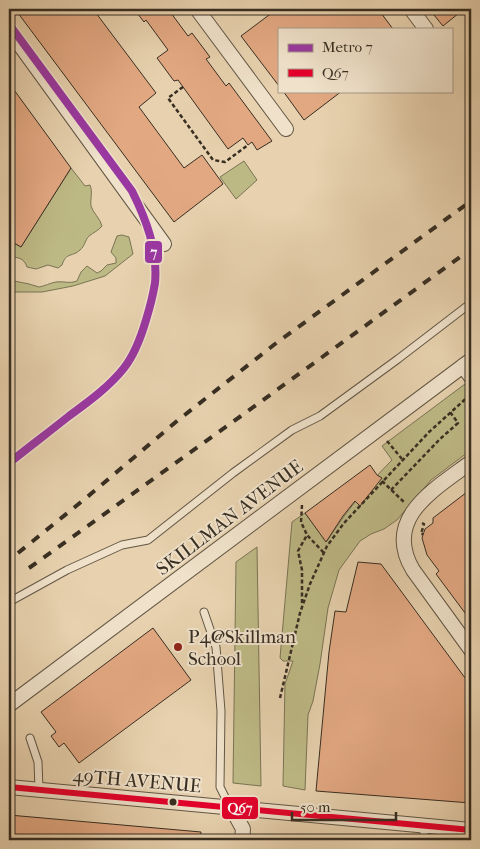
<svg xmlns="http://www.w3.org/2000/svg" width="480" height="849" viewBox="0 0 480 849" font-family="'IM FELL French Canon',serif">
<rect width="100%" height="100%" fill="#e7d1ae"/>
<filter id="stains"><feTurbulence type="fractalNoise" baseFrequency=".004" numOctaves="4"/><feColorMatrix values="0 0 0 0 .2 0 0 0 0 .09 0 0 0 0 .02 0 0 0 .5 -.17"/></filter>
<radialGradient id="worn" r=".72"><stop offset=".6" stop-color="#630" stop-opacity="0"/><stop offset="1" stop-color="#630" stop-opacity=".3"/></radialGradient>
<g fill="#bdb985" stroke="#7a7454">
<path d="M244,161L257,180L236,199L220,177Z"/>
<path d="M71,168L85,186L90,185C93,192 90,199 91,206C93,213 100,218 102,226C98,231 94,232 89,236C85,240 85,246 80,250C73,257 66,252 62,265L58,268L48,265L36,269L27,267C24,258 18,257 9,257V240L21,247Z"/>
<path d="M122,235L129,237L133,254L105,276L73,286L42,292H9V280L29,284L39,287C45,286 50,283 56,282C64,281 69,284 77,281L81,272L87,266L97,273L101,271L107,265L116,263V258L111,252L117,236Z"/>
<path d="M465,384L471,391V450L431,480L397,520L384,529L371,534L360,541L339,570L328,608L320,664L313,701L308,715L305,790L283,786L285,684L293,661H283L280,658L292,522L305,513L327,541C346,512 367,485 392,460L382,446Z"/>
<path d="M257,547L261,786L233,783L236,562Z"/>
</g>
<g fill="#e2a882" stroke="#372e22">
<path d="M15,9H93L156,93L139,107L184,168L202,155L223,184L174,222Z"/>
<path d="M134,9H168L188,36L192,33L210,57L206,59L226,86L229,83L272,141L257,150L252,142L248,145L243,138L228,149L178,80L174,81L157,58L168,50L146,20L144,22Z"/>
<path d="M277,9H378L393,29H279V86L241,36Z"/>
<path d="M442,9H464L443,26L434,15Z"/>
<path d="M9,83L71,168L21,247L9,240Z"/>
<path d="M283,91H342L304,120Z"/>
<path d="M370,465L377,475L382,478L360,506L355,501L343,516L326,542L305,513Z"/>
<path d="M471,489V621L436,574L439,571L427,555L422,538L425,529L433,523V518Z"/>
<path d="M358,562L381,564L471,686V803L316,791L329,652L335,611L346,612Z"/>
<path d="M153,628L191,680L79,763L64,743L59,747L51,736L56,732L41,712Z"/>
<path d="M9,815L201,832L200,840H9Z"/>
</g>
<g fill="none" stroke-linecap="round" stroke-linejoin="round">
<defs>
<g id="lane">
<path d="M9,602L67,570L122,545L148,540L233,473L292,430L320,416L398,359L471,303"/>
<path d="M204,612L216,647L221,711L220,787L230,807"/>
<path d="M30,738L38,762L39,789"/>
<path d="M424,840V826"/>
</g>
<g id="street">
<path d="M197,9L286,129"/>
<path d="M411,9L426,29"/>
<path d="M9,30L164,244"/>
<path d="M463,366L471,377"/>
<path d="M471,462C435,489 382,518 413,570L471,650"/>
<path d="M9,705L471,360"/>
<path d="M9,787L471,830"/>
<path d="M231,807L243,829L242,840"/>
</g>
</defs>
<use href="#lane" stroke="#635745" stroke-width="9"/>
<use href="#street" stroke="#635745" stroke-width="16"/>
<g stroke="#372e22" stroke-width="2.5" stroke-dasharray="4 2.5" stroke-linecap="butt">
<path d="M183,87L168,98L213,160L225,162L248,145"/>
<path d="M387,441L402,459"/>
<path d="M382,481L405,503"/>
<path d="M391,490L440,439L458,423L450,412"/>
<path d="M302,505L301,522L307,535"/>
<path d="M422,523L424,524L421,534H423"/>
<path d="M302,603V570L298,551L307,535L324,553"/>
<path d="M280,698L300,613L310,584L327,546L344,523L429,432L471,394"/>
</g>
<use href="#lane" stroke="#efe1ca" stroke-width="7"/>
<use href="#street" stroke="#efe1ca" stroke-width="14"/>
<g stroke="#372e22" stroke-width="4" stroke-dasharray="9 9" stroke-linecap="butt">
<path d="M18,553L86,498L177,421L275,344L471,201"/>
<path d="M29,568L241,416L471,249"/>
</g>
<defs>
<path id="bus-1" d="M9,787L471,830"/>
</defs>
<use href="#bus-1" stroke="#efe1ca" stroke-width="10"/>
<use href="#bus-1" stroke="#e4002b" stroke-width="6"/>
<defs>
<path id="metro-1" d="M9,24L132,191C146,219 158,250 155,283C153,295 150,307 146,320C141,337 135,354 124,368C109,387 88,402 69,416C49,432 29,447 9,463"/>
</defs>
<use href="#metro-1" stroke="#efe1ca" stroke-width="11"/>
<use href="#metro-1" stroke="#9a38a1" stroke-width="8"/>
</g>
<circle fill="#8f2418" stroke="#efe1ca" stroke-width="2" cx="178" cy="647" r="5"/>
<circle fill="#372e22" stroke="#efe1ca" stroke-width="2" cx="173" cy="802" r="4.5"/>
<g text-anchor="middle" stroke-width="4" stroke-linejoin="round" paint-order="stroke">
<g font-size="19" fill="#372e22" stroke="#efe1ca">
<text transform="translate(229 517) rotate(-37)" y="7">SKILLMAN AVENUE</text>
<text transform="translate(137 780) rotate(5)" y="7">49TH AVENUE</text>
</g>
<g font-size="19" fill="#372e22" stroke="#efe1ca" text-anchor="start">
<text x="188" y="643">P4@Skillman<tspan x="188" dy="22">School</tspan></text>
</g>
</g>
<g stroke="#efe1ca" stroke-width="2">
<rect x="144" y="240" width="19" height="24" rx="5" fill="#9a38a1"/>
<rect x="221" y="796" width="38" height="24" rx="5" fill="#e4002b"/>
</g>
<g font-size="14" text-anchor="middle" font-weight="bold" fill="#fff">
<text x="154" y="257">7</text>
<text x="240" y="813">Q67</text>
</g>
<rect width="480" height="849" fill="none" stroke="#e7d1ae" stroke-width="30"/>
<rect x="10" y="10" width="460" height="829" fill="none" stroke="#372e22" stroke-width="2.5"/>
<rect x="15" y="15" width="450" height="819" fill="none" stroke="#372e22"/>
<rect x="278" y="28" width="175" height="65" fill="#efe1ca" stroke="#a59987"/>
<rect x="288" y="44" width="25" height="8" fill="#9a38a1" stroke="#a59987"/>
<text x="322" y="52" font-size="15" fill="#372e22">Metro 7</text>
<rect x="288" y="69" width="25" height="8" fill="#e4002b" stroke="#a59987"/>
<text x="322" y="78" font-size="15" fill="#372e22">Q67</text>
<path d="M292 812v8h104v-8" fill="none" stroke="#372e22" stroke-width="2.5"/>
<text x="300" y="812" font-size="15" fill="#372e22" stroke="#efe1ca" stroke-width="4" paint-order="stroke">50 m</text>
<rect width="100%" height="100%" filter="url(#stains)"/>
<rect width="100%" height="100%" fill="url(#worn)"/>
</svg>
